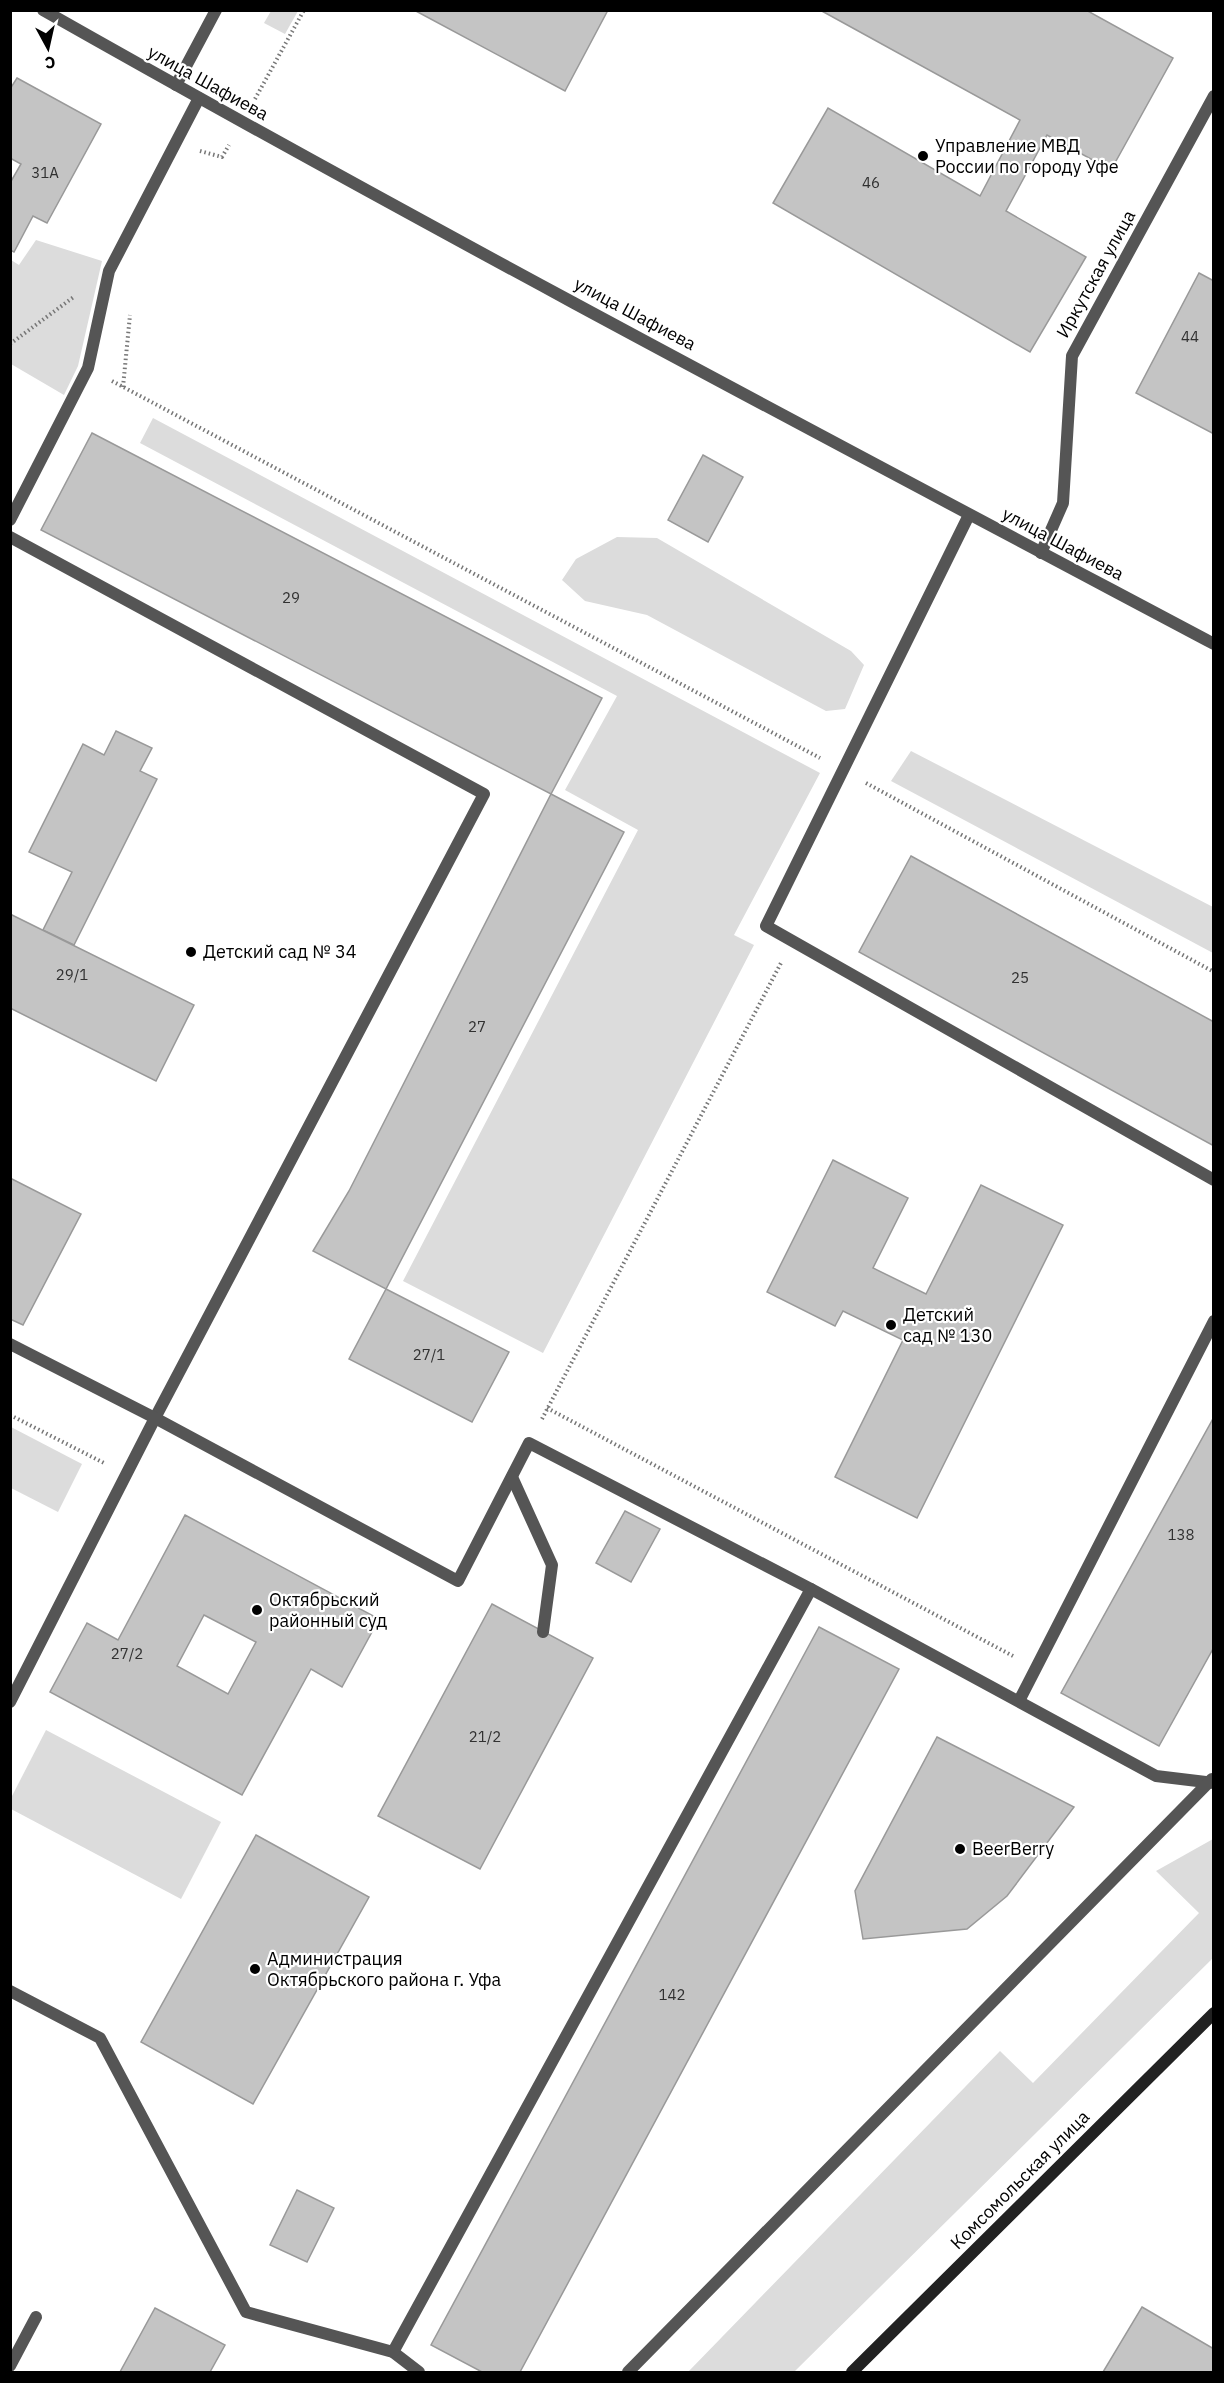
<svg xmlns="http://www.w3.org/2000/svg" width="1224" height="2383" viewBox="0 0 1224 2383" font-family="'IBM Plex Sans',sans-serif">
<rect width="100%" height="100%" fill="#fff"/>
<g fill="#dcdcdc">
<path d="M271,11H298L285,34L264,23Z"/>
<path d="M36,240L102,261L78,366L64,395L11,364V260L19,265Z"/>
<path d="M153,418L820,773L734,935L754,945L543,1353L403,1281L638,830L565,790L617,696L140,443Z"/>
<path d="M617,537L657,538L851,651L864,665L845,709L826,711L647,615L585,601L562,580L576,559Z"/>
<path d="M911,751L1213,907V953L891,781Z"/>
<path d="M11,1427L82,1464L58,1512L11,1488Z"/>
<path d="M46,1730L221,1822L181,1899L11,1809V1798Z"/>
<path d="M1213,1839V1958L794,2372H688L1000,2051L1033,2083L1199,1913L1156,1871Z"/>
</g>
<g fill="#c4c4c4" stroke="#999" stroke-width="1.5" fill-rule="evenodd">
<path d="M414,10H608L565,91Z"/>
<path d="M820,10H1086L1173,58L1111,170L1047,135L1006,211L1086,257L1030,352L773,203L828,108L980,196L1020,120Z"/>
<path d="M17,78L101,124L47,223L33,216L14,252L10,250V183L21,164L10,158V89Z"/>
<path d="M1199,273L1214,281V434L1136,393Z"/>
<path d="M92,433L602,698L551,794L41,530Z"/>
<path d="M703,455L743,477L708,542L668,520Z"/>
<path d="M116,731L152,748L140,771L157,779L74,945L43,930L72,872L29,852L83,744L104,755Z"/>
<path d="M551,794L624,832L386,1289L313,1251L349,1191Z"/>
<path d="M911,856L1214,1022V1146L859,952Z"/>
<path d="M10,914L194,1005L156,1081L10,1008Z"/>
<path d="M833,1160L908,1198L873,1268L926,1294L981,1185L1063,1225L917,1518L835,1477L903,1340L843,1311L835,1326L767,1292Z"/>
<path d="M10,1178L81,1214L23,1325L10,1319Z"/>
<path d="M386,1289L509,1352L472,1422L349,1359Z"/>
<path d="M1214,1417V1647L1159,1746L1061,1693Z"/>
<path d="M625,1511L660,1529L631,1582L596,1563Z"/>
<path d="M185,1515L379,1619L342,1687L311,1669L242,1795L50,1692L87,1623L118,1640ZM204,1615L256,1642L228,1694L177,1666Z"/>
<path d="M492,1604L593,1658L480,1869L378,1816Z"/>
<path d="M819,1627L899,1669L520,2372H482L431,2345Z"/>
<path d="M937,1737L1074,1807L1007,1896L967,1929L863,1939L855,1891Z"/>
<path d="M256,1835L369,1897L253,2104L141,2042Z"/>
<path d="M297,2190L334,2208L307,2262L270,2245Z"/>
<path d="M1142,2307L1214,2349V2372H1103Z"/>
<path d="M155,2308L225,2345L210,2372H120Z"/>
</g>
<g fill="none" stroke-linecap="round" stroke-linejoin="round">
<g stroke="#777" stroke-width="4" stroke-dasharray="1.5 3" stroke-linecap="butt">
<path d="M255,99L304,10"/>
<path d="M200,151L222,157L229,145"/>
<path d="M10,344L75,296"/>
<path d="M112,381L820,758"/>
<path d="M123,387L130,315"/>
<path d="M866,783L1214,972"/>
<path d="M547,1408L1013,1656"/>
<path d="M10,1415L104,1463"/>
<path d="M542,1419L781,963"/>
</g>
<g stroke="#555" stroke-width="12">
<path d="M969,515L766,926L1214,1180"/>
<path d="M10,520L88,368L109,271L199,98"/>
<path d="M10,537L484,794L155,1418L458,1581L529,1443L811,1589"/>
<path d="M10,1344L155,1418L10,1702"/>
<path d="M512,1477L552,1565L543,1632"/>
<path d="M1019,1701L1214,1321"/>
<path d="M10,1991L100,2038L246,2312L393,2352L419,2372"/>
<path d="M393,2352L811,1589L1156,1776L1214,1783"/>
<path d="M628,2372L1212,1779"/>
</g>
<g stroke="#555" stroke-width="12">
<path d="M176,85L216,10"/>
<path d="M1041,553L1063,503L1072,356L1214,96"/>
<path d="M10,2366L36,2317"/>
</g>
<path stroke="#555" stroke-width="12" d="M43,10C429,229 822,436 1214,644"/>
<path stroke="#222" stroke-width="12" d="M852,2372L1214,2013"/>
</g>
<g fill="#000" stroke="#fff" stroke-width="2">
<circle cx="923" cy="156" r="6"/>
<circle cx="191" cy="952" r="6"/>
<circle cx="891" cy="1325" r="6"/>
<circle cx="257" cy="1610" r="6"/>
<circle cx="960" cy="1849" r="6"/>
<circle cx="255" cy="1969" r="6"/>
</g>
<g text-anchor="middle" stroke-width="4.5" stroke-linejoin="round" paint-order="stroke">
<g font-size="15" fill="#313131">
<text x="45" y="178">31А</text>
<text x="871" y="188">46</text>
<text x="1190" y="342">44</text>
<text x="291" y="603">29</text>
<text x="72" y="980">29/1</text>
<text x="1020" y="983">25</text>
<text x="477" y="1032">27</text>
<text x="429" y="1360">27/1</text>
<text x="1181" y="1540">138</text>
<text x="127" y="1659">27/2</text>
<text x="485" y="1742">21/2</text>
<text x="672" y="2000">142</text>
</g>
<g font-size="18" fill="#000" stroke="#fff">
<text transform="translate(208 83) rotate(29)" y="6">улица Шафиева</text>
<text transform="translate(1096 274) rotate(-61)" y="6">Иркутская улица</text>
<text transform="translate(635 314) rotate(28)" y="6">улица Шафиева</text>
<text transform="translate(1063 544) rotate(28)" y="6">улица Шафиева</text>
<text transform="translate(1020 2180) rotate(-45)" y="6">Комсомольская улица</text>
</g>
<g font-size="18" fill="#000" stroke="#fff" text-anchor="start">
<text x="935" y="152">Управление МВД<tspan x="935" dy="21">России по городу Уфе</tspan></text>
<text x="203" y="958">Детский сад № 34</text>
<text x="903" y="1321">Детский<tspan x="903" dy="21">сад № 130</tspan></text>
<text x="269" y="1606">Октябрьский<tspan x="269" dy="21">районный суд</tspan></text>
<text x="972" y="1855">BeerBerry</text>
<text x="267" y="1965">Администрация<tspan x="267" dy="21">Октябрьского района г. Уфа</tspan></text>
</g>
</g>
<rect width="1224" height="2383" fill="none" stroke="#000000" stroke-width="24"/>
<g transform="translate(48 48) rotate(172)" stroke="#ffffff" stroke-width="4.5" paint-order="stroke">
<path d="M0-4.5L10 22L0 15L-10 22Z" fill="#000000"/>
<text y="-9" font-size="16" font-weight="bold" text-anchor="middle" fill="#000000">С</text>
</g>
</svg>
